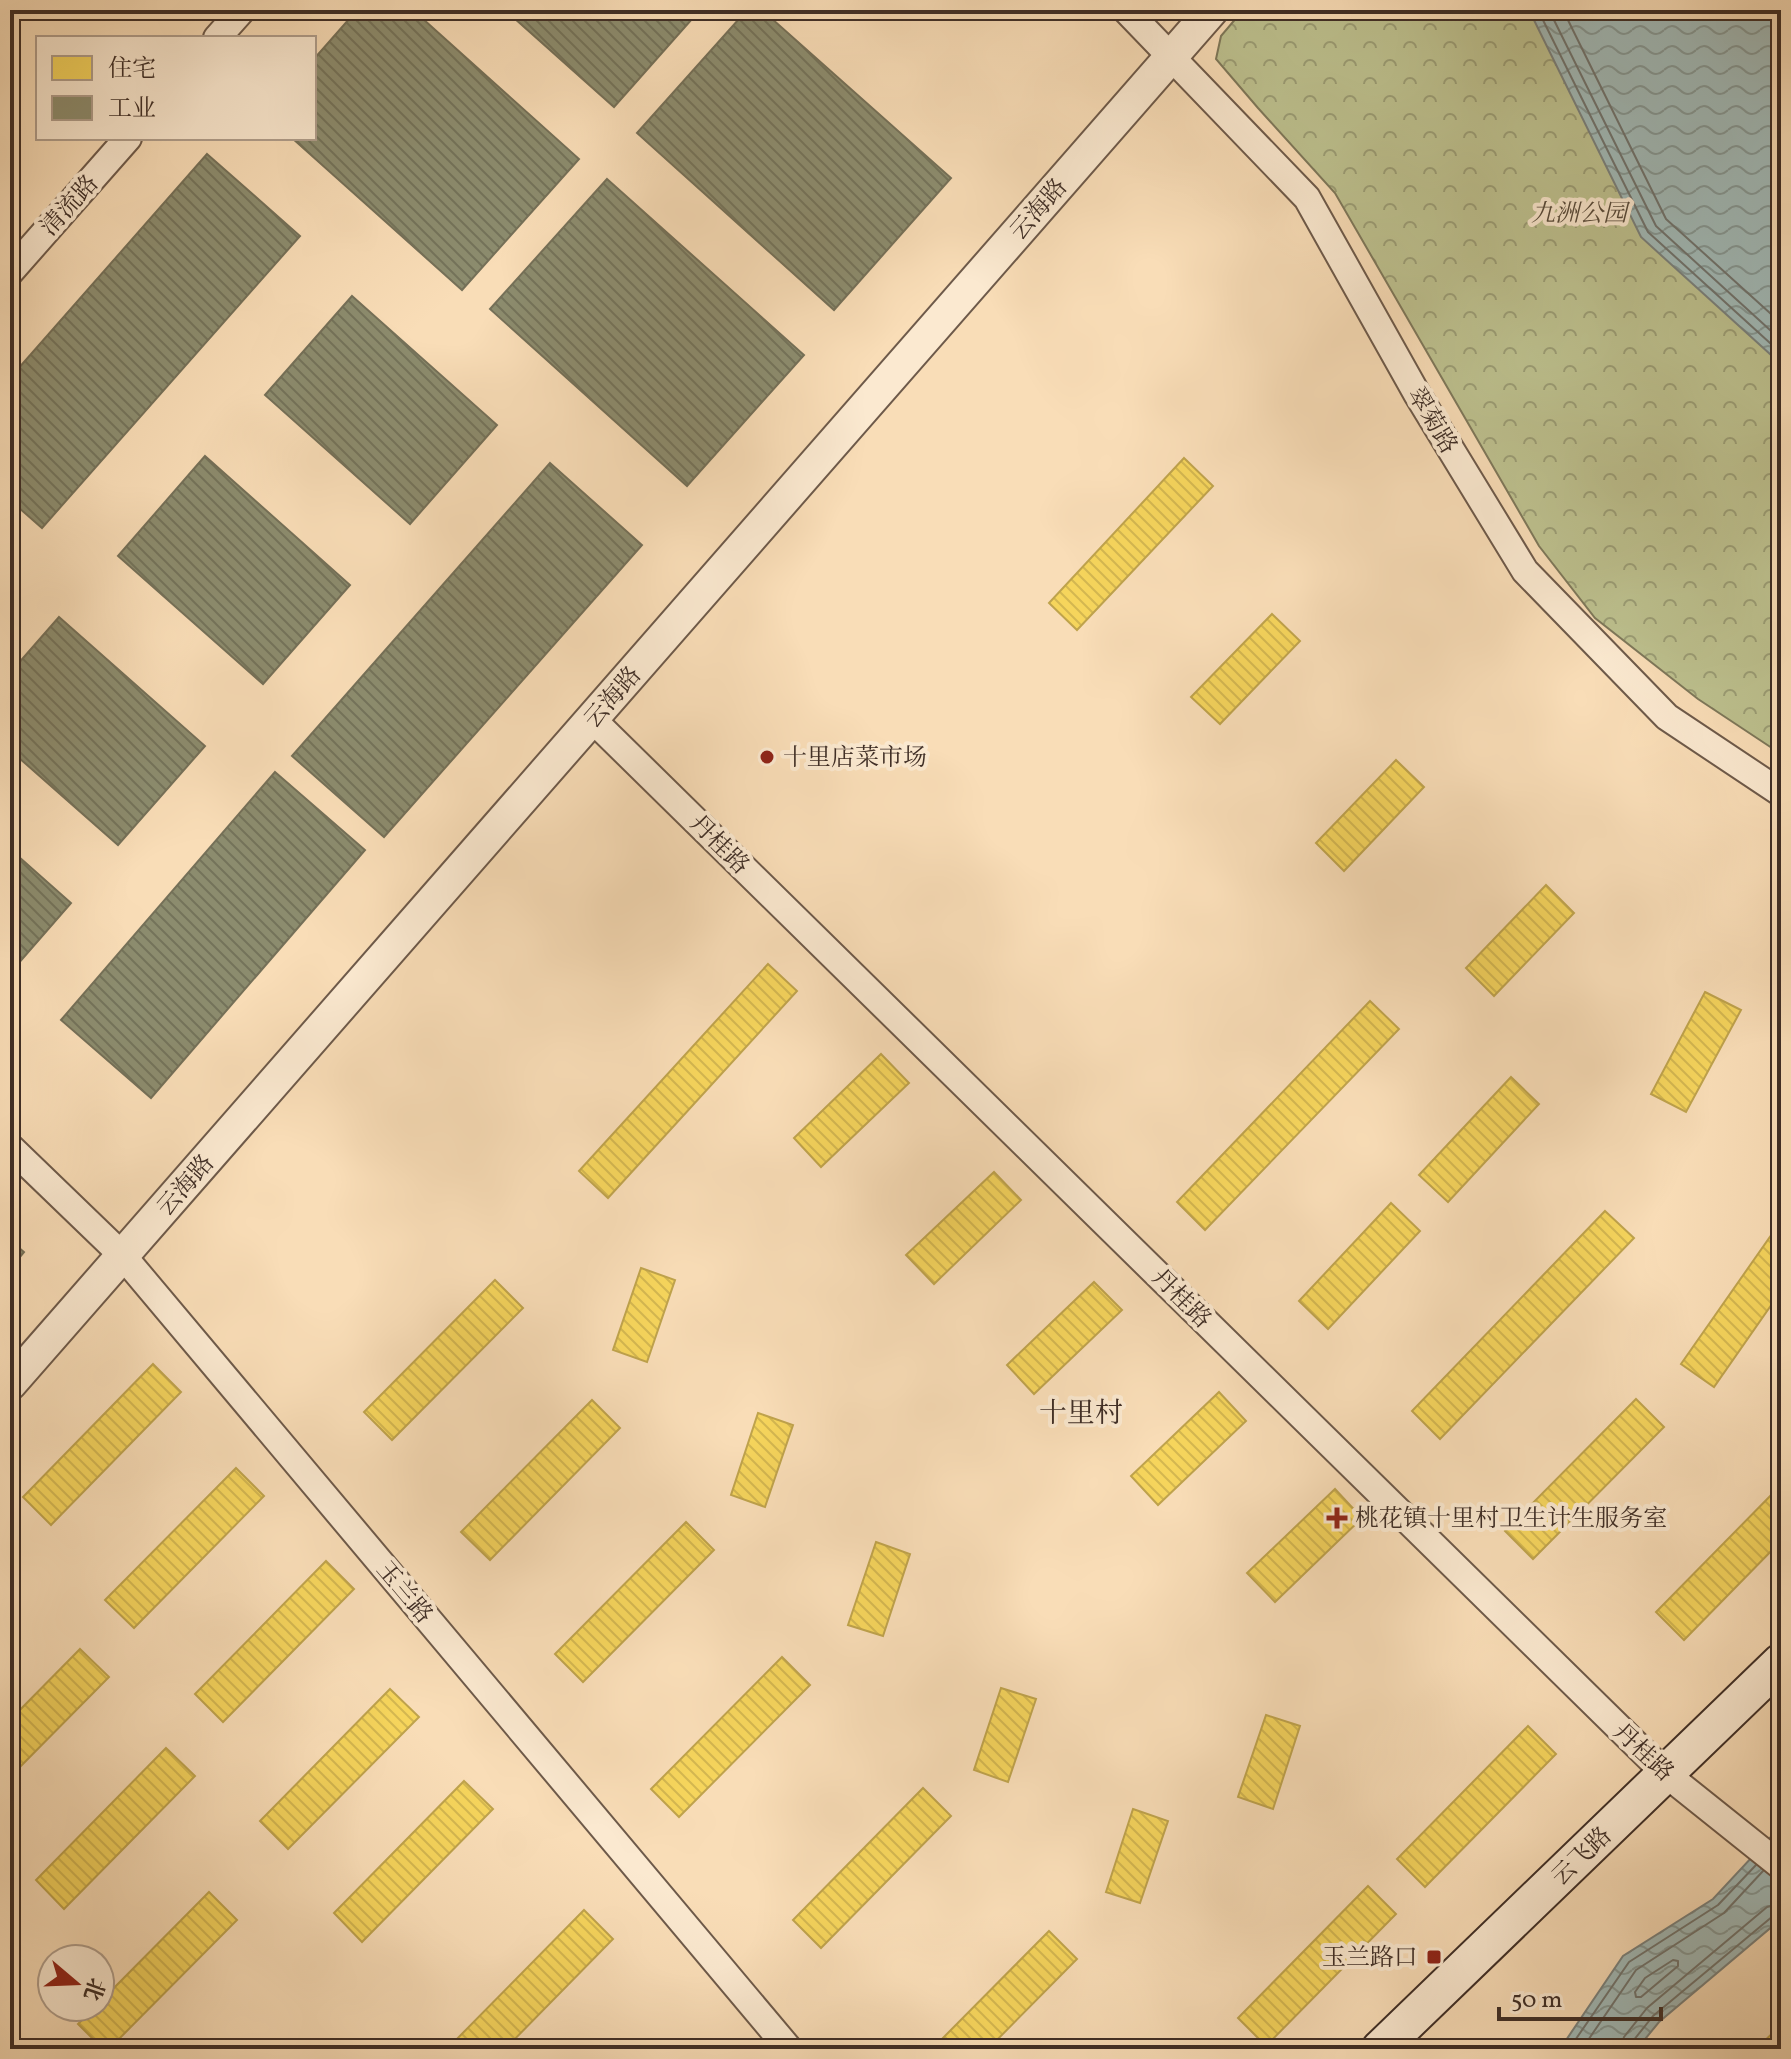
<svg xmlns="http://www.w3.org/2000/svg" width="1791" height="2059" viewBox="0 0 1791 2059" font-family="Vollkorn,'Noto Serif SC',serif">
<defs>
<pattern id="park-crowns" width="20" height="18" patternUnits="userSpaceOnUse" patternTransform="scale(2)"><rect width="20" height="18" fill="#bdc18f"/><path d="M2 6a3 3 0 1 1 6 0M12 15a3 3 0 1 1 6 0" fill="none" stroke="#9b9d75"/></pattern>
<pattern id="water-waves" width="16" height="10" patternUnits="userSpaceOnUse" patternTransform="scale(2)"><rect width="16" height="10" fill="#a1bab8"/><path d="M0 5q4-4 8 0t8 0" fill="none" stroke="#859895"/></pattern>
<pattern id="homes-back-hatch" width="6" height="6" patternUnits="userSpaceOnUse" patternTransform="scale(2)"><rect width="6" height="6" fill="#f6d55c"/><path d="M-1 5l2 2M0 0l6 6M5-1l2 2" fill="none" stroke="#d4b750"/></pattern>
<pattern id="industry-back-hatch" width="6" height="6" patternUnits="userSpaceOnUse" patternTransform="scale(2)"><rect width="6" height="6" fill="#8c8c6e"/><path d="M-1 5l2 2M0 0l6 6M5-1l2 2" fill="none" stroke="#74735a"/></pattern>
</defs>
<rect width="100%" height="100%" fill="#f9ddb7"/>
<filter id="stains"><feTurbulence type="fractalNoise" baseFrequency=".0025" numOctaves="4"/><feColorMatrix values="0 0 0 0 .2 0 0 0 0 .09 0 0 0 0 .02 0 0 0 .5 -.17"/></filter>
<radialGradient id="worn" r=".72"><stop offset=".6" stop-color="#630" stop-opacity="0"/><stop offset="1" stop-color="#630" stop-opacity=".3"/></radialGradient>
<path fill="url(#park-crowns)" stroke="#7e785a" stroke-width="2" d="M1243,10H1781V754L1698,699L1595,618L1539,546L1335,193L1258,108L1216,59L1221,36Z"/>
<g fill="url(#water-waves)" stroke="#7a827e" stroke-width="2">
<path d="M1529,10H1781V364L1641,237Z"/>
<path d="M1781,1826V1919L1659,2022L1637,2049H1560L1623,1956L1713,1899Z"/>
</g>
<g fill="url(#homes-back-hatch)" stroke="#bfa34c" stroke-width="2">
<path d="M1184,458L1213,486L1077,630L1049,603Z"/>
<path d="M1272,614L1300,641L1220,724L1191,697Z"/>
<path d="M1396,760L1424,787L1344,871L1316,843Z"/>
<path d="M1546,885L1574,913L1494,996L1466,968Z"/>
<path d="M768,964L797,991L608,1198L579,1171Z"/>
<path d="M1705,992L1741,1010L1686,1112L1651,1094Z"/>
<path d="M1370,1001L1399,1029L1205,1230L1177,1202Z"/>
<path d="M881,1054L909,1083L821,1167L794,1138Z"/>
<path d="M1511,1077L1539,1104L1448,1202L1419,1175Z"/>
<path d="M994,1172L1021,1200L934,1284L906,1255Z"/>
<path d="M1391,1203L1420,1231L1328,1329L1299,1301Z"/>
<path d="M1605,1211L1634,1238L1440,1439L1412,1411Z"/>
<path d="M1781,1221V1291L1714,1387L1681,1364Z"/>
<path d="M641,1268L675,1280L647,1362L613,1350Z"/>
<path d="M495,1280L523,1308L392,1440L364,1412Z"/>
<path d="M1094,1282L1122,1310L1034,1394L1007,1365Z"/>
<path d="M153,1364L181,1392L51,1525L23,1497Z"/>
<path d="M1219,1392L1246,1421L1158,1505L1131,1476Z"/>
<path d="M1636,1399L1664,1427L1533,1559L1505,1531Z"/>
<path d="M592,1400L620,1428L490,1560L461,1532Z"/>
<path d="M758,1413L793,1425L765,1507L731,1495Z"/>
<path d="M236,1468L264,1496L134,1628L105,1600Z"/>
<path d="M1781,1485V1541L1684,1640L1656,1612Z"/>
<path d="M1335,1489L1362,1518L1275,1602L1247,1573Z"/>
<path d="M686,1522L714,1550L583,1682L555,1654Z"/>
<path d="M876,1542L910,1554L883,1636L848,1625Z"/>
<path d="M326,1561L354,1589L223,1722L195,1694Z"/>
<path d="M80,1649L109,1677L10,1777V1720Z"/>
<path d="M782,1657L810,1685L679,1817L651,1789Z"/>
<path d="M1001,1688L1036,1699L1008,1782L974,1770Z"/>
<path d="M390,1689L419,1717L288,1849L260,1821Z"/>
<path d="M1266,1715L1300,1726L1273,1809L1238,1797Z"/>
<path d="M1528,1726L1556,1754L1425,1887L1397,1859Z"/>
<path d="M166,1748L195,1776L64,1909L36,1880Z"/>
<path d="M464,1781L493,1809L362,1942L334,1913Z"/>
<path d="M923,1788L951,1816L821,1948L793,1920Z"/>
<path d="M1133,1809L1168,1821L1140,1903L1106,1892Z"/>
<path d="M1368,1886L1396,1914L1266,2046L1238,2018Z"/>
<path d="M209,1892L237,1920L109,2049H103L78,2024L95,2007H100V2002Z"/>
<path d="M584,1910L613,1939L505,2049H447Z"/>
<path d="M1049,1931L1077,1959L988,2049H932Z"/>
<path d="M1781,2025V2049H1756Z"/>
</g>
<g fill="url(#industry-back-hatch)" stroke="#757058" stroke-width="2">
<path d="M357,10H413L579,159L462,290L292,138H314V59Z"/>
<path d="M505,10H700L614,107Z"/>
<path d="M747,10H762L951,178L834,310L637,133Z"/>
<path d="M207,154L300,236L42,528L10,500V378Z"/>
<path d="M607,179L804,355L687,486L490,309Z"/>
<path d="M352,296L497,425L410,524L265,395Z"/>
<path d="M205,456L350,585L263,684L118,556Z"/>
<path d="M550,463L642,545L384,837L292,756Z"/>
<path d="M59,617L205,746L118,845L10,750V673Z"/>
<path d="M275,772L365,850L151,1098L61,1020Z"/>
<path d="M10,849L71,903L10,973Z"/>
<path d="M10,1240L24,1252L10,1269Z"/>
</g>
<g fill="none" stroke-linecap="round" stroke-linejoin="round">
<g stroke="#70746f" stroke-width="2">
<path d="M1538,10L1648,232L1781,353"/>
<path d="M1549,10L1656,226L1781,340"/>
<path d="M1563,10L1666,219L1781,323"/>
<path d="M1673,1960L1678,1961V1966L1641,1997H1636L1635,1992L1645,1978Z"/>
<path d="M1569,2049L1629,1962L1718,1905L1756,1865"/>
<path d="M1582,2049L1636,1970L1724,1913L1763,1871"/>
<path d="M1621,2049L1624,2037L1647,2008L1767,1907L1781,1903"/>
<path d="M1632,2049L1633,2041L1653,2016L1773,1916L1781,1914"/>
</g>
<defs>
<g id="minor">
<path d="M1126,10L1307,198L1417,394L1525,571L1667,717L1781,793"/>
<path d="M217,38L242,10"/>
<path d="M10,272L128,138"/>
<path d="M592,719L1666,1774L1781,1866"/>
<path d="M10,1147L123,1256L789,2049"/>
</g>
<path id="tertiary" d="M10,1384L1212,10"/>
<path id="secondary" d="M1380,2049L1781,1662"/>
</defs>
<use href="#minor" stroke="#6e5a4a" stroke-width="30"/>
<use href="#tertiary" stroke="#6e5a4a" stroke-width="36"/>
<use href="#secondary" stroke="#3f2e26" stroke-width="40"/>
<use href="#minor" stroke="#fbe9d0" stroke-width="26"/>
<use href="#tertiary" stroke="#fbe9d0" stroke-width="32"/>
<use href="#secondary" stroke="#fbe9d0" stroke-width="36"/>
</g>
<g fill="#8f2418" stroke="#fbe9d0" stroke-width="3">
<circle cx="767" cy="757" r="8"/>
<path d="M1333 1506h8v8h8v8h-8v8h-8v-8h-8v-8h8z"/>
<rect x="1426" y="1949" width="16" height="16" rx="4"/>
</g>
<g text-anchor="middle" stroke-width="8" stroke-linejoin="round" paint-order="stroke">
<g font-size="24" fill="#3f2e26" stroke="#fbe9d0">
<text transform="translate(69 205) rotate(-48)" y="8">清流路</text>
<text transform="translate(1038 209) rotate(-49)" y="8">云海路</text>
<text transform="translate(1433 420) rotate(59)" y="8">翠菊路</text>
<text transform="translate(612 697) rotate(-49)" y="8">云海路</text>
<text transform="translate(720 844) rotate(45)" y="8">丹桂路</text>
<text transform="translate(185 1185) rotate(-49)" y="8">云海路</text>
<text transform="translate(1182 1298) rotate(45)" y="8">丹桂路</text>
<text transform="translate(405 1592) rotate(50)" y="8">玉兰路</text>
<text transform="translate(1644 1752) rotate(43)" y="8">丹桂路</text>
<text transform="translate(1581 1856) rotate(-44)" y="8">云飞路</text>
</g>
<g font-size="24" font-style="italic" fill="#584b3b" stroke="#fbe9d0">
<text x="1579" y="221">九洲公园</text>
</g>
<g font-size="24" fill="#3f2e26" stroke="#fbe9d0" text-anchor="start">
<text x="783" y="765">十里店菜市场</text>
<text x="1355" y="1526">桃花镇十里村卫生计生服务室</text>
<text x="1418" y="1965" text-anchor="end">玉兰路口</text>
</g>
<g font-size="28" fill="#3f2e26" stroke="#fbe9d0">
<text x="1081" y="1422">十里村</text>
</g>
</g>
<rect width="1791" height="2059" fill="none" stroke="#f9ddb7" stroke-width="40"/>
<rect x="12" y="12" width="1767" height="2035" fill="none" stroke="#3f2e26" stroke-width="4"/>
<rect x="20" y="20" width="1751" height="2019" fill="none" stroke="#3f2e26" stroke-width="2"/>
<rect x="36" y="36" width="280" height="104" fill="#fbe9d0" stroke="#b09e8c" stroke-width="2"/>
<rect x="52" y="56" width="40" height="24" fill="#f6d55c" stroke="#b09e8c" stroke-width="2"/>
<text x="108" y="76" font-size="24" fill="#3f2e26">住宅</text>
<rect x="52" y="96" width="40" height="24" fill="#8c8c6e" stroke="#b09e8c" stroke-width="2"/>
<text x="108" y="116" font-size="24" fill="#3f2e26">工业</text>
<g transform="translate(76 1983) rotate(109)"><circle r="38" fill="#fbe9d0" stroke="#b09e8c" stroke-width="2"/>
<path d="M0-6L14 30L0 20L-14 30Z" fill="#8f2418"/>
<text y="-12" font-size="22" font-weight="bold" text-anchor="middle" fill="#3f2e26">北</text>
</g>
<path d="M1499 2007v12h162v-12" fill="none" stroke="#3f2e26" stroke-width="4"/>
<text x="1511" y="2007" font-size="24" fill="#3f2e26" stroke="#fbe9d0" stroke-width="6" paint-order="stroke">50 m</text>
<rect width="100%" height="100%" filter="url(#stains)"/>
<rect width="100%" height="100%" fill="url(#worn)"/>
</svg>
